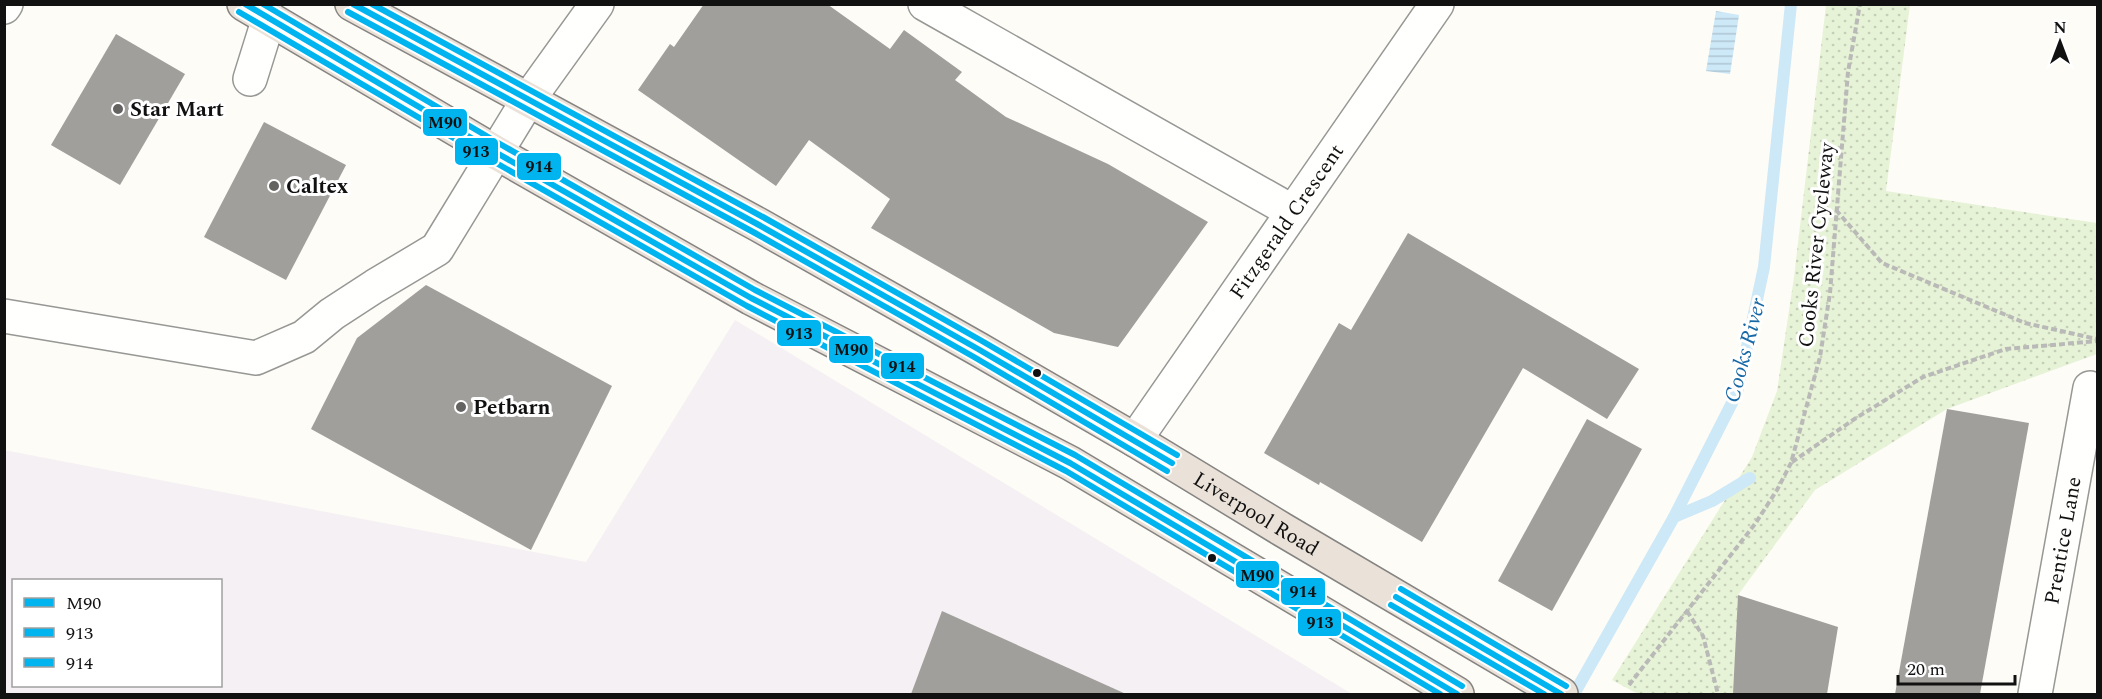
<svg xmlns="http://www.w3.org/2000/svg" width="2102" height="699" viewBox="0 0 2102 699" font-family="Spectral,serif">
<defs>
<pattern id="green-dots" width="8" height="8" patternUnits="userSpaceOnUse" patternTransform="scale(1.5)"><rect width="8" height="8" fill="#e7f3d7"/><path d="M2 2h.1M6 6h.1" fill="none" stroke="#c5cfb8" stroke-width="1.8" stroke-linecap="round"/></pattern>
<pattern id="water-rules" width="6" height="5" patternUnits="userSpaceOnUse" patternTransform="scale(1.5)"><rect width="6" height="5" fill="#cde8f7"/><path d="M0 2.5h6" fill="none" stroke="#afc6d3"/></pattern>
</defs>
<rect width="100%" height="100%" fill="#fdfcf7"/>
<path fill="#f5f0f3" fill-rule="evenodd" d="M735,320L1352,694H5L4,450L586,562ZM14,580H220V686H14Z"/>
<path fill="url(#green-dots)" d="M1826,5H1910L1886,191L2097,223V354L1947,409L1815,490L1738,595L1734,694H1638L1612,680L1752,457L1777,391L1794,277Z"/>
<path fill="url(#water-rules)" d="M1716,11L1739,15L1730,74L1706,71Z"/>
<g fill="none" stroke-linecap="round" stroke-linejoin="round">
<g stroke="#cde8f7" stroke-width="12">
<path d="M1674,517L1712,501L1750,478"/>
<path d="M1574,694L1674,517L1737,393L1764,267L1791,4"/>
</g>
</g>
<g fill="#a19f9c">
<path d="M704,4H827L890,49L904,30L962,72L955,80L1006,117L1108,164L1208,222L1118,347L1054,333L871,228L890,199L809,140L776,186L638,90L670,44L674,47Z"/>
<path d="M116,34L185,74L120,185L51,145Z"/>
<path d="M264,122L346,165L286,280L204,237Z"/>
<path d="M1408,233L1639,369L1607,419L1523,368L1422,542L1320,482L1319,485L1264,453L1339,323L1351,330Z"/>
<path d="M426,285L612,386L531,550L311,429L357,338Z"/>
<path d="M1947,409L2029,423L1980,694H1895Z"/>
<path d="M1587,419L1642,449L1552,611L1498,581Z"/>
<path d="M1738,595L1838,627L1827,694H1733Z"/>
<path d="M942,611L1126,694H911Z"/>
</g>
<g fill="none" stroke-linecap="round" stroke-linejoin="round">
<defs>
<g id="minor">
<path d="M925,4L1293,212"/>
<path d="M4,7L6,4"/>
<path d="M250,79L269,18"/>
<path d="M4,316L256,358L304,337L332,314L375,286L437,249L528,100L597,4"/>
<path id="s1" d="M1135,440L1437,4"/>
<path id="s2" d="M2035,694L2090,388"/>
</g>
<g id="highway">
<path d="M244,4L495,152L751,298L1070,463L1457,694"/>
<path id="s3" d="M352,4L759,225L978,349L1135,440L1283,530L1561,694"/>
</g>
</defs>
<use href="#minor" stroke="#979795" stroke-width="36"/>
<use href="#highway" stroke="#858482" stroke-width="36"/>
<g stroke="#b9b9b8" stroke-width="4" stroke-dasharray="6 3" stroke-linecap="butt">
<path d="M1836,210L1882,263L2025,323L2097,339"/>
<path d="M1792,462L1856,418L1923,377L2006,349L2098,341"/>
<path d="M1687,611L1703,636L1718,694"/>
<path d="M1629,685L1755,524L1777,490L1791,463L1820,357L1830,293L1848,72L1860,4"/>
</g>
<use href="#minor" stroke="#fffffe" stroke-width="33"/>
<use href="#highway" stroke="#eae1d8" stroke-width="33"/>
<defs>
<g id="bus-1">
<path d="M245,4L495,152L751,298L1070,463L1457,694"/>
<path d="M353,4L759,225L978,349L1172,463"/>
<path d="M1396,597L1561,694"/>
</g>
<g id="bus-2">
<path d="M239,12L491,160L747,306L1066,471L1440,694"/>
<path d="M348,12L755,233L974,357L1167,471"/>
<path d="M1391,605L1544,694"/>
</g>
<g id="bus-3">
<path d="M263,4L500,144L755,290L1075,455L1462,686"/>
<path d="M372,4L763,217L982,341L1177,455"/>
<path d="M1401,589L1566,686"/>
</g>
</defs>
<use href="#bus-1" stroke="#fff" stroke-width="10"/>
<use href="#bus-2" stroke="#fff" stroke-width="10"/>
<use href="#bus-3" stroke="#fff" stroke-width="10"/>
<use href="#bus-1" stroke="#00b5ef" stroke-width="6"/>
<use href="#bus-2" stroke="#00b5ef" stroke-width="6"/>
<use href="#bus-3" stroke="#00b5ef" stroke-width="6"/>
</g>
<g fill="#646362" stroke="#fff" stroke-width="2">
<circle cx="118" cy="109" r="6"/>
<circle cx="274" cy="186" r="6"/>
<circle cx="461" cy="407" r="6"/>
</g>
<g fill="#111" stroke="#fff" stroke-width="2">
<circle cx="1037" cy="373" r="5"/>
<circle cx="1212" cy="558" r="5"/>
</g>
<g text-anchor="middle" stroke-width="6" stroke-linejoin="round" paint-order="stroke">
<g font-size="21" font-weight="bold" fill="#111" stroke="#fff" text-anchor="start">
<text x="130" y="116">Star Mart</text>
<text x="286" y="193">Caltex</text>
<text x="473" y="414">Petbarn</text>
</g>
<g font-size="21" fill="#111" stroke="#fff">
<text dy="7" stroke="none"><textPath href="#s1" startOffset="266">Fitzgerald Crescent</textPath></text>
<text transform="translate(1816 245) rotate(-84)" y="7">Cooks River Cycleway</text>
<text dy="7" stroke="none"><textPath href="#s3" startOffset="1038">Liverpool Road</textPath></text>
<text dy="7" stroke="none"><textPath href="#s2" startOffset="156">Prentice Lane</textPath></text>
</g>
<g font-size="22" font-style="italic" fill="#1768a6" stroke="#fff">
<text transform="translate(1744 350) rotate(-75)" y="8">Cooks River</text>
</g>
</g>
<g stroke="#fff" stroke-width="2">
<rect x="422" y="108" width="46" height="29" rx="6" fill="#00b5ef"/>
<rect x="454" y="137" width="45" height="29" rx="6" fill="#00b5ef"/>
<rect x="516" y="152" width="46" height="29" rx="6" fill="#00b5ef"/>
<rect x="776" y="319" width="46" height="28" rx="6" fill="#00b5ef"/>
<rect x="828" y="335" width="46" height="29" rx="6" fill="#00b5ef"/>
<rect x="880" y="352" width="45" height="28" rx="6" fill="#00b5ef"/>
<rect x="1235" y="560" width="45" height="29" rx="6" fill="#00b5ef"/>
<rect x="1280" y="577" width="46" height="29" rx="6" fill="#00b5ef"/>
<rect x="1297" y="608" width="45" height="29" rx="6" fill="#00b5ef"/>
</g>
<g font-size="16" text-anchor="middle" font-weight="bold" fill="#111">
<text x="445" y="128">M90</text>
<text x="476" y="157">913</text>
<text x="539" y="172">914</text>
<text x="799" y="339">913</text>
<text x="851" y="355">M90</text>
<text x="902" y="372">914</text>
<text x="1257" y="581">M90</text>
<text x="1303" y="597">914</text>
<text x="1320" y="628">913</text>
</g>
<rect width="2102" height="699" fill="none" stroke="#111111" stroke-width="12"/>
<rect x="12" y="579" width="210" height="108" fill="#ffffff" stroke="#a0a0a0" stroke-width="1.5"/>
<rect x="24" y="598" width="30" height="9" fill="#00b5ef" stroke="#a0a0a0" stroke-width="1.5"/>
<text x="66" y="609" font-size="18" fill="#111111">M90</text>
<rect x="24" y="628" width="30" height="9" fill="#00b5ef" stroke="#a0a0a0" stroke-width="1.5"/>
<text x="66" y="639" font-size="18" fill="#111111">913</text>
<rect x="24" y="658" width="30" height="9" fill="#00b5ef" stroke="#a0a0a0" stroke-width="1.5"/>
<text x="66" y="669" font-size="18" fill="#111111">914</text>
<g transform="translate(2060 42)" stroke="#ffffff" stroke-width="4.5" paint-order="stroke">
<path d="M0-4.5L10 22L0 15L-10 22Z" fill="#111111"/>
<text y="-9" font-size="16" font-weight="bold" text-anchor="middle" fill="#111111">N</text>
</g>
<path d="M1898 675v9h117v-9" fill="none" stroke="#111111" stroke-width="3"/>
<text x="1907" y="675" font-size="18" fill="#111111" stroke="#ffffff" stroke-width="4.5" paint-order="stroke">20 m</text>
</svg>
